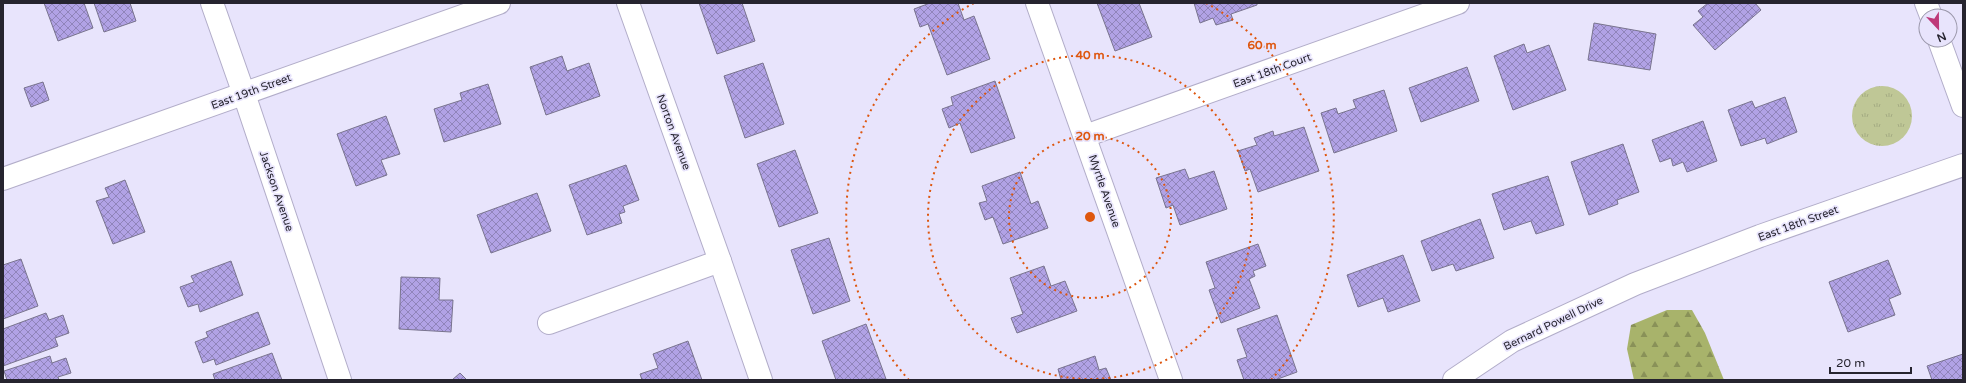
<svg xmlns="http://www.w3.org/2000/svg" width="1966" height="383" viewBox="0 0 1966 383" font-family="'Varela Round',sans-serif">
<defs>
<pattern id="grass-tufts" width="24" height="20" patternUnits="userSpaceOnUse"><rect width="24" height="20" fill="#bfc796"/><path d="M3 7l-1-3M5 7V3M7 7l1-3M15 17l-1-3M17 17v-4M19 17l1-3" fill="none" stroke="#a4ab82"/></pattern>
<pattern id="forest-firs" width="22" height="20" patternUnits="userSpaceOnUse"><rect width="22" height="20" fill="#a8b36b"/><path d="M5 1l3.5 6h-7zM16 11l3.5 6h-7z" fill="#899158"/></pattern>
<pattern id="building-cross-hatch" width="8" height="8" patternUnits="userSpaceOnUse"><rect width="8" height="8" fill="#b1a2e5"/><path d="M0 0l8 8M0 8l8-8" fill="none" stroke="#9084ba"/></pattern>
</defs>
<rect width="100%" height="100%" fill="#e8e4fc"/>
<circle fill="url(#grass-tufts)" cx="1882" cy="116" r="30"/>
<path fill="url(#forest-firs)" d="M1667,310H1692L1705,333L1724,380H1634L1627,349L1631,325Z"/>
<g fill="url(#building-cross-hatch)" stroke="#79748e">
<path d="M44,3H84L93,28L58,41Z"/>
<path d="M94,3H130L136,21L104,32Z"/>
<path d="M699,3H742L755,41L717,54Z"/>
<path d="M930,3H958L964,20L974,16L990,59L947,75L928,24L920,27L914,9Z"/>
<path d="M1097,3H1139L1152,37L1115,51Z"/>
<path d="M1194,3H1257V5L1231,14L1233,20L1216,25L1213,18L1200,23Z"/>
<path d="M1708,3H1755L1761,10L1715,50L1693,25L1703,17L1698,11Z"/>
<path d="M1594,23L1656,34L1650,70L1588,60Z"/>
<path d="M1524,44L1527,53L1549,45L1566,90L1513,110L1494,56Z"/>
<path d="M562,56L567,71L589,63L600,96L546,115L530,67Z"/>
<path d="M763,63L784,124L745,138L724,76Z"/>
<path d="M1467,67L1479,101L1421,122L1409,88Z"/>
<path d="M995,81L1015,138L971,153L960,123L949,128L942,109L953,105L951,97Z"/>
<path d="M43,82L49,100L31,107L24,88Z"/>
<path d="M488,84L501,124L444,142L434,109L462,100L460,93Z"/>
<path d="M1384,90L1397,131L1334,153L1321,113L1336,108L1338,114L1356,108L1353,100Z"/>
<path d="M1785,97L1797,132L1767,144L1765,138L1741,146L1728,110L1752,101L1755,108Z"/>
<path d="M386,116L400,154L381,160L387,175L356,186L337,134Z"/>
<path d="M1703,121L1717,161L1687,172L1683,162L1673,166L1671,158L1660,162L1652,140Z"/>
<path d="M1304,127L1319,171L1258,192L1250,169L1245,171L1238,151L1257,145L1254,138L1273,131L1274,136Z"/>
<path d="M1623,144L1639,192L1617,200L1618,204L1589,215L1571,162Z"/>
<path d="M795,150L818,213L779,227L757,164Z"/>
<path d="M626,165L639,200L623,206L625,212L619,214L622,223L587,235L569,185Z"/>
<path d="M1185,169L1189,179L1214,171L1227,209L1180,225L1173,205L1166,208L1156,178Z"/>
<path d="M1020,172L1031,204L1038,201L1048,228L1003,244L993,217L985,220L979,203L987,201L982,186Z"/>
<path d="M1548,176L1564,225L1536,234L1531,221L1504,230L1492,194Z"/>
<path d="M125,180L145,232L113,244L96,201L109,197L105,188Z"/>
<path d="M537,193L551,231L491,253L477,215Z"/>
<path d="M1480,219L1494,258L1456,271L1453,264L1432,271L1421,241Z"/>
<path d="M829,238L850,301L813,314L791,250Z"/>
<path d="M1258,244L1266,266L1253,271L1255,276L1249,279L1260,308L1221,323L1209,290L1215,288L1206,262Z"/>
<path d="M1403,255L1420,301L1388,312L1383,298L1358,307L1347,275Z"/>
<path d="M21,259L38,306L3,319V265Z"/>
<path d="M1888,260L1901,294L1889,299L1895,315L1848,332L1829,282Z"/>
<path d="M231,261L243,295L200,312L198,304L188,307L180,287L194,282L191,276Z"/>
<path d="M1044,266L1051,286L1065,281L1077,311L1017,333L1011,318L1023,314L1010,278Z"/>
<path d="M401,277L440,278L439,300H453L451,332L399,329Z"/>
<path d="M258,312L270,344L216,365L214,359L203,363L195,342L208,337L206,332Z"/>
<path d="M46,313L49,320L63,315L69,333L55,338L58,346L3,366V329Z"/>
<path d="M1277,315L1297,372L1275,380H1244L1237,360L1247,357L1237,329Z"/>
<path d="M866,324L886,379L836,380L822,341Z"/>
<path d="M688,341L702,380H642L640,374L658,368L653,354Z"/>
<path d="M272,353L282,380H215L213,374Z"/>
<path d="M1963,354V380H1932L1927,366Z"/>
<path d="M50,356L52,363L66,358L71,373L58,377L59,380H7L4,371Z"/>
<path d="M1095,356L1099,370L1106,368L1111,380H1061L1058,369Z"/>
<path d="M460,373L467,380H452Z"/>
</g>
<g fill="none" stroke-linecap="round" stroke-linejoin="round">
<defs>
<g id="street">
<path d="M628,3L720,261L761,380"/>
<path d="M1037,3L1171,380"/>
<path d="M1085,136L1458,3"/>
<path d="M3,179L499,3"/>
<path d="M549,323L720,261"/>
</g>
<g id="secondary">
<path d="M212,3L244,94L340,380"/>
<path d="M1926,3L1931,16"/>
<path d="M1939,40L1963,106"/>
<path d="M1454,380L1512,341L1635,284L1760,236L1963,165"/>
</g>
</defs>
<use href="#street" stroke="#b2adc9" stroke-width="24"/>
<use href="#secondary" stroke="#b2adc9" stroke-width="24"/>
<use href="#street" stroke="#fff" stroke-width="22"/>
<use href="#secondary" stroke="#fff" stroke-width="22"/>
</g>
<g fill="none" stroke="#de560e" stroke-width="2" stroke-dasharray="2 4">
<circle cx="1090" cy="217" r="81"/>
<circle cx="1090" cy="217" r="162"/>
<path d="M909 380A243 243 0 0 1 974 3M1206 3A243 243 0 0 1 1271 380"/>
</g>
<g text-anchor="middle" stroke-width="3.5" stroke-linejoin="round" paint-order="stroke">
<g font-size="11" fill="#26242f" stroke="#e8e4fc">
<text transform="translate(1272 70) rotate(-20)" y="4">East 18th Court</text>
<text transform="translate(251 91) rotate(-20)" y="4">East 19th Street</text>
<text transform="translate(674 132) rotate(70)" y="4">Norton Avenue</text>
<text transform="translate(277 191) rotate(71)" y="4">Jackson Avenue</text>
<text transform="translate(1105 191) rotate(71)" y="4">Myrtle Avenue</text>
<text transform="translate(1798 223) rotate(-20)" y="4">East 18th Street</text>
<text transform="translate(1553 323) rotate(-26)" y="4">Bernard Powell Drive</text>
</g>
</g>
<circle cx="1090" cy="217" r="6" fill="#de560e" stroke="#e8e4fc" stroke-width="2"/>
<g font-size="12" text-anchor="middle" font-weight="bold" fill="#de560e" stroke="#e8e4fc" stroke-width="3.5" stroke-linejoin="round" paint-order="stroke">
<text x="1262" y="49">60 m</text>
<text x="1090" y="59">40 m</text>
<text x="1090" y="140">20 m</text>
</g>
<rect width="1966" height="383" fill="none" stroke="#26242f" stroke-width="8"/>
<g transform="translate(1938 28) rotate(158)"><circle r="19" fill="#e8e4fc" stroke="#9a97aa"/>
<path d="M0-3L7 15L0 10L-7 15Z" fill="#be3879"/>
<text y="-6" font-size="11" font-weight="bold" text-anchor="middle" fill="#26242f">N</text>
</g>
<path d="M1830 367v6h81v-6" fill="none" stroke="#26242f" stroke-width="2"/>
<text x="1836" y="367" font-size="12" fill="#26242f" stroke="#e8e4fc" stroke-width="3" paint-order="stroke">20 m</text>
</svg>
